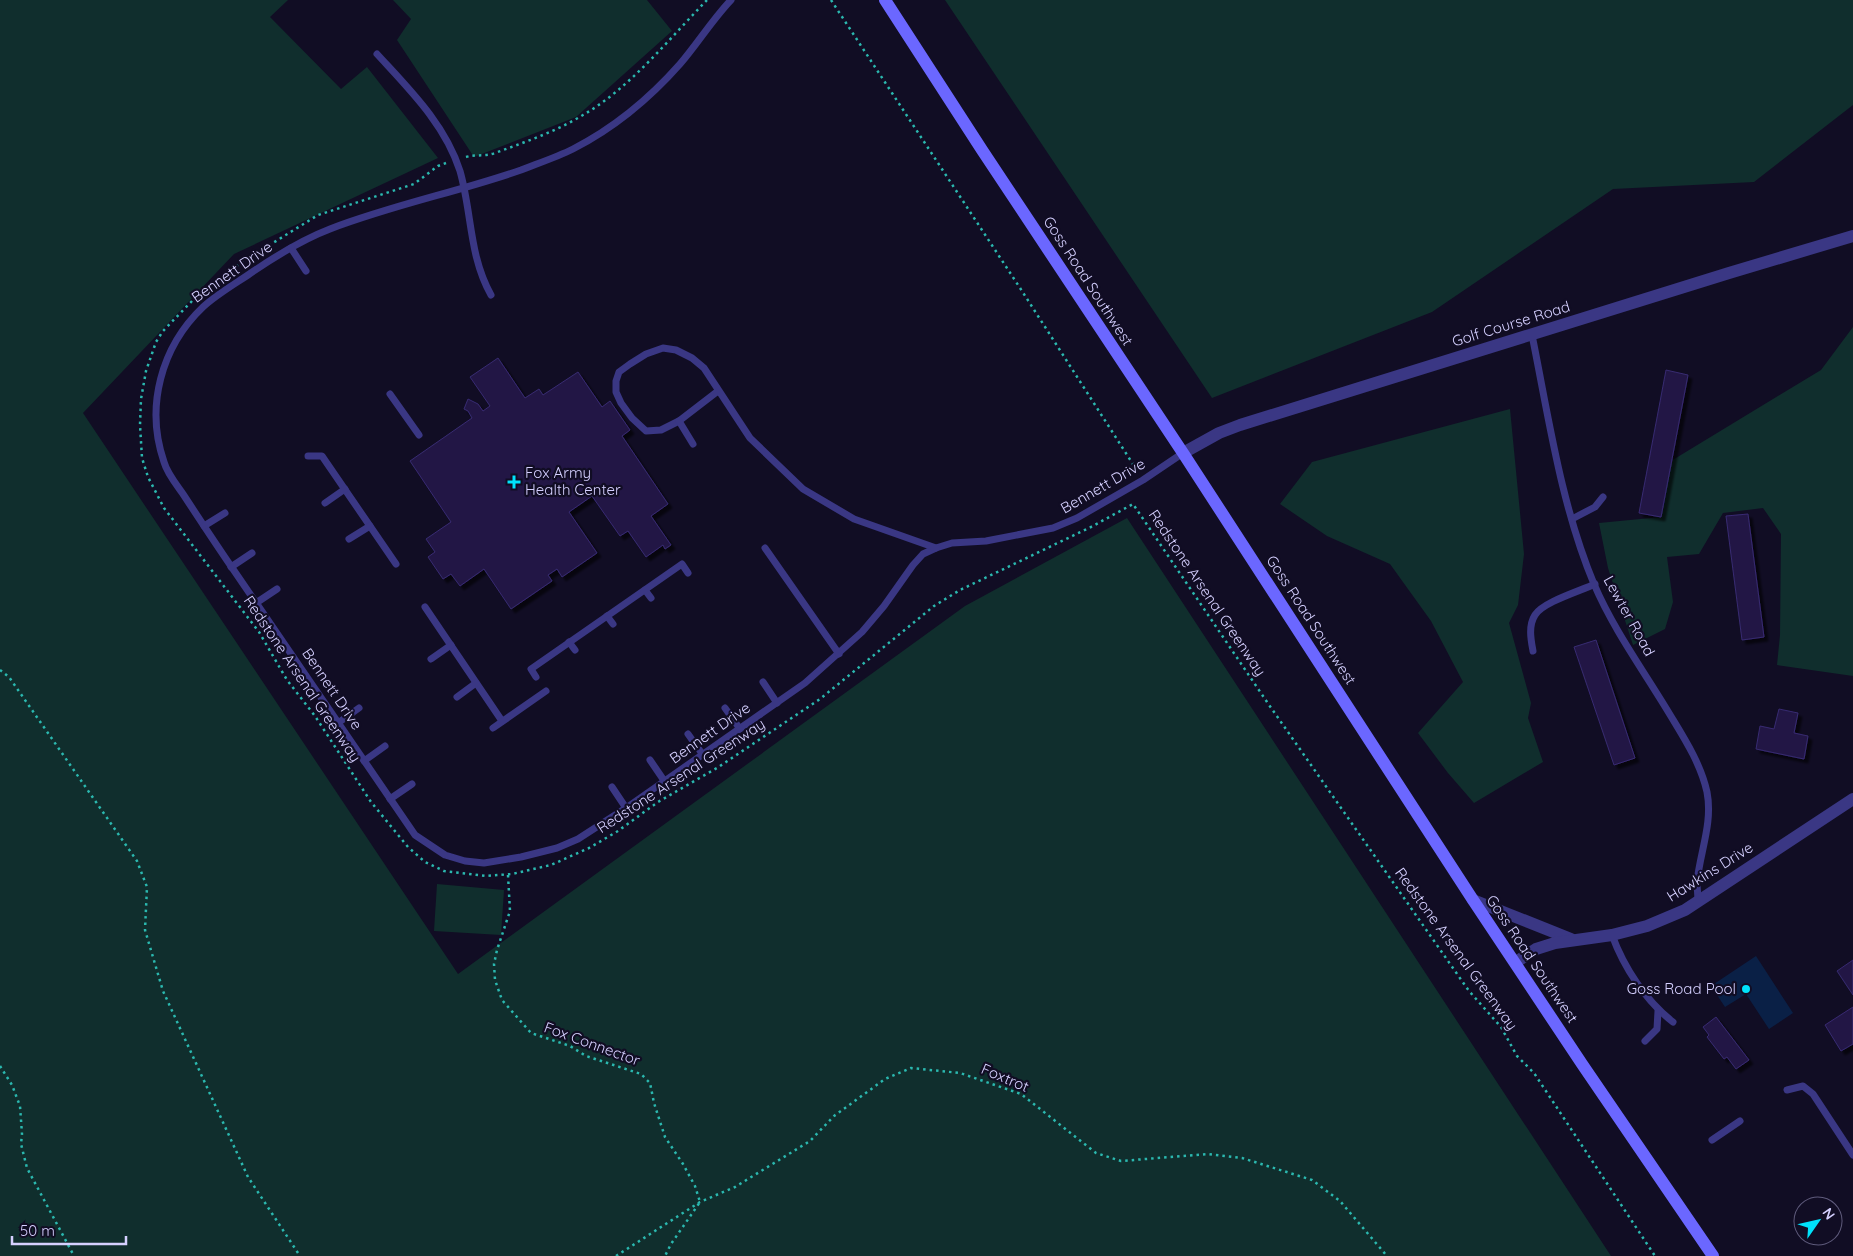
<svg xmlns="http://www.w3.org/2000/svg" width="1853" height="1256" viewBox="0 0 1853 1256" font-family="Quicksand,sans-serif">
<defs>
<filter id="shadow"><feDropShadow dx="4" dy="4" stdDeviation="1" flood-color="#0009"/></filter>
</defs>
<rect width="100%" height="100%" fill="#110d24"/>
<g fill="#102e2d">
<path d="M0,0H288L270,17L341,89L367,67L438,158L234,254L83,413L458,974L965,606L1127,518L1611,1256H0Z"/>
<path d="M393,0H647L672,31L576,117L474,157L397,40L411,19Z"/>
<path d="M945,0H1853V105L1754,182L1613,189L1432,312L1212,398Z"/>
<path d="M1853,327V676L1777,665L1780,635L1781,534L1763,508L1723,513L1699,554L1667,557L1673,602L1665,629L1633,645L1608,568L1599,523L1661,517L1671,461L1821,370Z"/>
<path d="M1510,409L1524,554L1518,605L1509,623L1531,703L1528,718L1543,762L1474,803L1448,773L1418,733L1463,682L1431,621L1390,564L1327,536L1280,504L1312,462Z"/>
<path d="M437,884L504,890L501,935L434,931Z"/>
</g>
<path fill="#0a2046" d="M1756,956L1793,1013L1769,1029L1746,994L1725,1007L1711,986Z"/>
<g fill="#221945" stroke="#382a72" filter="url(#shadow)">
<path d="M498,358L525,398L539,389L543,395L578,372L602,407L610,401L630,430L622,436L668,504L651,516L671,545L665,549L663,545L646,557L628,531L620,536L592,496L569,512L597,553L562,577L557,569L548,575L552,581L511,609L484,569L460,586L451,574L443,579L428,557L435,552L426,539L451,522L410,461L472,418L468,411L464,409L468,399L478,404L483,411L490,406L470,377Z"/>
<path d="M1666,370L1688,375L1661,517L1639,513Z"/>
<path d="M1748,514L1764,637L1742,640L1726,516Z"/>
<path d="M1596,640L1635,758L1614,765L1574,647Z"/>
<path d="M1779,709L1798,713L1794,733L1808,736L1804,759L1756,749L1760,726L1774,729Z"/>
<path d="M1853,960V995L1837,971Z"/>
<path d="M1853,1007V1044L1841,1051L1825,1025Z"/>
<path d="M1716,1017L1749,1060L1736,1069L1727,1057L1724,1059L1707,1037L1709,1035L1703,1027Z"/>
</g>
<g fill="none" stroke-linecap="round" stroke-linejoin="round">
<g stroke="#2bb8af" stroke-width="2.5" stroke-dasharray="2.5 4" stroke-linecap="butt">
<path d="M831,0L1022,291L1138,472"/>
<path d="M466,157C476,154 484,157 495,153C525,142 555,132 583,115C630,88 669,39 707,0"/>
<path d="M226,275L239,264L318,215L414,184L438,166L446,163"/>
<path d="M192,301L163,331L156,342L146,371L141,399L140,425L142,458L148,477L164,508L259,632L287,680L315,716L371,802L408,847L425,862L444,871L486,876L512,874L551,865L589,848L618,831L658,802L717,768L820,699L934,606L960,590L1091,527L1133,504L1267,702L1469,991L1501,1027L1517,1056L1534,1073L1655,1256"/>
<path d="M0,670L9,677L137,861L147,887L145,930L163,991L248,1177L300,1256"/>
<path d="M508,875L510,911L497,950L494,964L495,980L502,1000L531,1033L570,1046L586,1056L641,1074L650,1083L654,1103L665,1137L683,1164L695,1186L700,1202L671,1244L665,1256"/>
<path d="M0,1066L12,1085L20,1106L22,1134L21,1144L27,1168L74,1256"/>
<path d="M616,1256L700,1202L735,1187L810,1141L834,1116L863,1095L885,1079L911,1068L960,1073L1021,1094L1096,1153L1121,1161L1208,1154L1242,1158L1312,1180L1340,1201L1387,1256"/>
</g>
<g stroke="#3a3784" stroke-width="7">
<path d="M731,0C712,20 698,43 680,64C650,98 614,128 573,149C557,157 539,163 521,170C458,192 392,205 330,229C301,240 274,257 248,275C233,285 216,295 203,307C161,347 145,407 164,462C167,473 176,484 183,494C200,520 217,546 235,572C295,660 355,747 415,835L445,855L465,861L484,863L521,857L557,848L578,839L626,808L805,683L862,632L884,606L913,565L923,554L936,548L952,543L986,541L1053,528L1077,518L1143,480L1183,453"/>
<path d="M377,54C409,89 445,124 460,171C472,213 469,256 491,295"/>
<path d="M291,248L306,271"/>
<path d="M1532,335C1549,419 1561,505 1594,584C1614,631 1646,674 1672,718C1686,741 1701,765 1707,792C1713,823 1700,852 1697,882C1697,888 1698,895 1698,901"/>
<path d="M718,391L679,421L661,430L646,431L632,418L621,403L616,392V381L619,372L630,364L646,354L663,348L676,350L692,358L704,368L750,438L803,489L854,519L936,548"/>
<path d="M390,394L419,435"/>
<path d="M679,421L693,444"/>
<path d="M308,456H322L396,564"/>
<path d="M325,503L345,489"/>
<path d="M1572,519L1595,507L1603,497"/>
<path d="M204,526L225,513"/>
<path d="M349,539L370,526"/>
<path d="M765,548L839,654"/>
<path d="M231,567L252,553"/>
<path d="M645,590L651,598"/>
<path d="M256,603L277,589"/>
<path d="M425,607L502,721"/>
<path d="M607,616L613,624"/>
<path d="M569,642L575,650"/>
<path d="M1533,651C1531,640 1528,626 1535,615C1543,602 1580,591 1595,584"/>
<path d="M431,659L451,645"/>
<path d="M536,677L531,669L682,564L688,573"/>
<path d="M763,682L777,703"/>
<path d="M457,697L476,683"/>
<path d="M725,708L740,729"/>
<path d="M338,723L359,708"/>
<path d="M493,728L546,691"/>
<path d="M688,734L703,755"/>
<path d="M650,760L665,782"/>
<path d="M364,761L385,746"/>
<path d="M612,787L626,808"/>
<path d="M390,799L412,784"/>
<path d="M1612,935C1624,968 1646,1001 1673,1022"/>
<path d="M1645,1041L1657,1029L1658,1011"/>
<path d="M1787,1090L1803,1086L1813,1094L1853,1155"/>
<path d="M1712,1140L1740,1121"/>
</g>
<g stroke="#3a3784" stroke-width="12">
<path d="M1183,453L1219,433L1240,425L1729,273L1853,236"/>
<path d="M1473,900L1571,939"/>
<path d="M1516,962L1536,949L1555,943L1612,935L1647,926L1685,910L1853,799"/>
</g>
<path stroke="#6b67ff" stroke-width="12" d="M885,0L982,150L1183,453L1473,900L1582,1064L1713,1256"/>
</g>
<g fill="#00e2fb" stroke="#110d24" stroke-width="2">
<path d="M511.5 474.5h5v5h5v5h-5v5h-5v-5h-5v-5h5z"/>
<circle cx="1746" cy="989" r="5"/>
</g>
<g text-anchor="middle" stroke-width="4.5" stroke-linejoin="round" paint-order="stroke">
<g font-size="15" fill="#d5d0ff" stroke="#110d24">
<text transform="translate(232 272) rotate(-35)" y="5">Bennett Drive</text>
<text transform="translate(1088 281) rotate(57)" y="5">Goss Road Southwest</text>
<text transform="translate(1511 324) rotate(-17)" y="5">Golf Course Road</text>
<text transform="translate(1103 486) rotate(-30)" y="5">Bennett Drive</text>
<text transform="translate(1207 593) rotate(56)" y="5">Redstone Arsenal Greenway</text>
<text transform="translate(1629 616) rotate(61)" y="5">Lewter Road</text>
<text transform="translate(1311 620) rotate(57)" y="5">Goss Road Southwest</text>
<text transform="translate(302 679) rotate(56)" y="5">Redstone Arsenal Greenway</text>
<text transform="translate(332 689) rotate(56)" y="5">Bennett Drive</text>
<text transform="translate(710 733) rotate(-35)" y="5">Bennett Drive</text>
<text transform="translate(681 776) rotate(-33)" y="5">Redstone Arsenal Greenway</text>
<text transform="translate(1710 872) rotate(-32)" y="5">Hawkins Drive</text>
<text transform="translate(1456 949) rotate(54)" y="5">Redstone Arsenal Greenway</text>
<text transform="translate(1532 959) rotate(56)" y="5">Goss Road Southwest</text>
<text transform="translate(592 1044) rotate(20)" y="5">Fox Connector</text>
<text transform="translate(1005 1078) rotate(23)" y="5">Foxtrot</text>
</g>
<g font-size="15" fill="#d5d0ff" stroke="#110d24" text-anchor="start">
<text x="525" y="478">Fox Army<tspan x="525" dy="17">Health Center</tspan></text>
<text x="1736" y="994" text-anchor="end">Goss Road Pool</text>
</g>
</g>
<g transform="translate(1818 1221) rotate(56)"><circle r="24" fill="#110d24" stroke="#5f5b7c"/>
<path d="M0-4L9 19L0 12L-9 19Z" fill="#00e2fb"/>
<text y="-8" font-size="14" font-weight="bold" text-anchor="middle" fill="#d5d0ff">N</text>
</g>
<path d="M12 1236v8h114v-8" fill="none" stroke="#d5d0ff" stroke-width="2.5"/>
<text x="20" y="1236" font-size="15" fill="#d5d0ff" stroke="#110d24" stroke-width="4" paint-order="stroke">50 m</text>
</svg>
